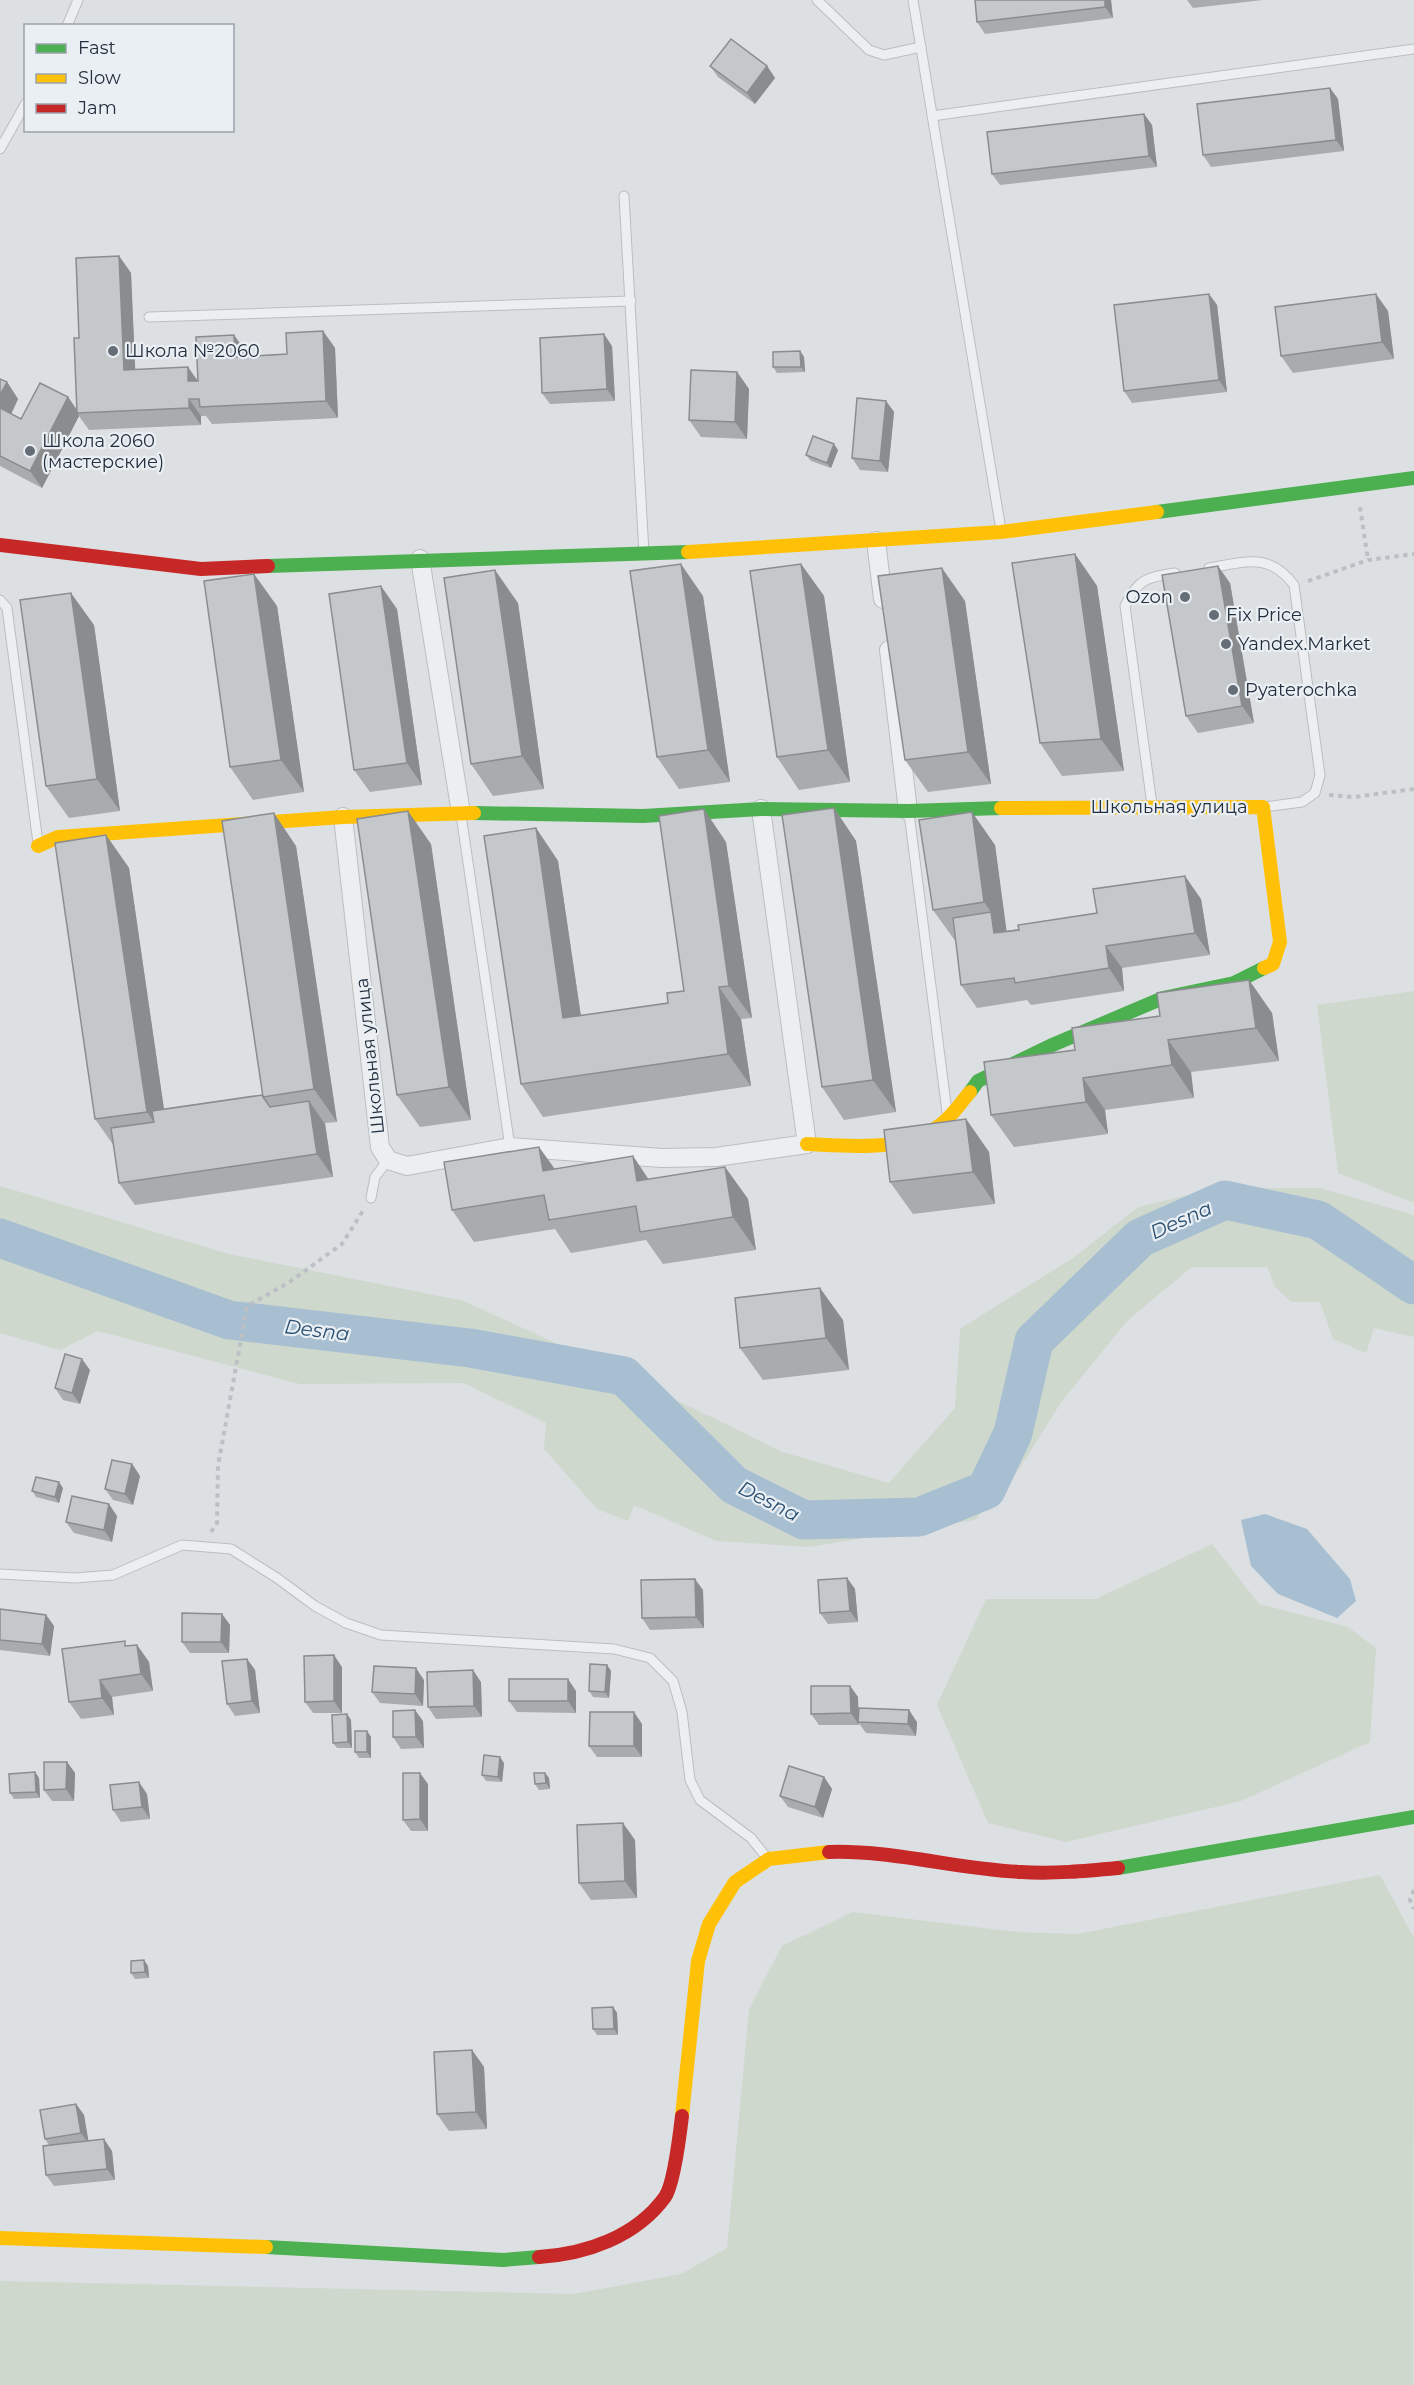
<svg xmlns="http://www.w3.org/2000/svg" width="1414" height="2385" viewBox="0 0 1414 2385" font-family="Montserrat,sans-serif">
<rect width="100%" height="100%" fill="#dde0e3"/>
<g fill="#ced8cd">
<path d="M1414,991V1203L1338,1173L1317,1005Z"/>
<path d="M0,1186L229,1254L464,1301L625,1375L783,1452L889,1483L955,1408L960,1329L1073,1258L1138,1207L1218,1188H1320L1414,1215V1337L1374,1328L1366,1353L1333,1339L1320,1302H1291L1275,1287L1267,1267H1192L1128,1320L1062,1401L1020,1468L975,1520L809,1547L716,1541L634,1505L628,1521L597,1509L544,1449L546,1423L464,1383L300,1384L98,1331L60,1350L0,1333Z"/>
<path d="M1212,1544L1259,1604L1348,1627L1376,1648L1370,1742L1241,1801L1066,1842L988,1823L937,1705L986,1599H1096Z"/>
<path d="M1380,1875L1414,1938L1413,2385H0V2281L574,2294L681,2274L727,2248L749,2009L782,1946L853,1912L1017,1932L1077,1934Z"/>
</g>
<path fill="#a8bfd2" d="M1265,1514L1307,1529L1350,1579L1356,1601L1337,1618L1278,1594L1251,1566L1241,1520Z"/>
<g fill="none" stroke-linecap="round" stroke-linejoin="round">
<path stroke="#a8bfd2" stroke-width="39" d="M0,1238L229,1320L470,1348L624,1376L734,1485L804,1520L919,1517L986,1490L1013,1433L1034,1341L1140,1238L1225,1200L1318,1220L1414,1285"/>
<defs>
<g id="lane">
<path d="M817,0L869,50L884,55L921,47"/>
<path d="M913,0L1001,530"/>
<path d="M67,26L78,0"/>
<path d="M932,116L1414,49"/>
<path d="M0,149L26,103"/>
<path d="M624,196L644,553"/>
<path d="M149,317L631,301"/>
<path d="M1209,568C1246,562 1269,552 1294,585L1320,775L1315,793L1302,802L1265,807"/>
<path d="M0,600L7,608L38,843"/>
<path d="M1152,805L1125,606C1138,579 1147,577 1175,573"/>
<path d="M909,813L947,1112"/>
<path d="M461,815L510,1147"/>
<path d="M371,1198L375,1177L388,1160"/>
<path d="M0,1574L75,1578L113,1575L182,1545L231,1549L277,1578L315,1606L346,1623L381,1635L614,1649L650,1658L673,1681L682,1712L690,1780L700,1800L751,1838L767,1858"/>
</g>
<g id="street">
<path d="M876,541L883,599"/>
<path d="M420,559L461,813"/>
<path d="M889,650L908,811"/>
<path d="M343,817L380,1147L388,1160L407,1166L510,1147L662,1158L716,1157L807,1144L761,809"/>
</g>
</defs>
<use href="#lane" stroke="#bbbec1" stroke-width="11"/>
<use href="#street" stroke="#bbbec1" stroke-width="20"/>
<g stroke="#bcbfc4" stroke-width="4" stroke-dasharray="4.5 4.5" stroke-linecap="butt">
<path d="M1360,507L1368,560"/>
<path d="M1308,581L1368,560L1414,554"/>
<path d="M1329,795L1354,797L1414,789"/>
<path d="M211,1532L217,1523L218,1466L247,1306L288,1283L342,1244L364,1209"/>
<path d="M1414,1890L1410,1900L1414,1909"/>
</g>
<use href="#lane" stroke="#edeef0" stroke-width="9"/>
<use href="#street" stroke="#edeef0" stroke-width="18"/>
<g stroke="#4caf50" stroke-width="14">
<path d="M1157,512L1414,478"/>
<path d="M268,566L688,552"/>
<path d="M474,813L643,816L761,809L908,811L1001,808"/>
<path d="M970,1092L978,1081L1050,1046L1163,998L1234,983L1264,968"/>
<path d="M1118,1868L1414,1817"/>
<path d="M266,2247L503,2260L539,2257"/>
</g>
<g stroke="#ffc107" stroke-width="14">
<path d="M688,552L1001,532L1157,512"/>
<path d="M1001,808L1263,807L1280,942L1273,964L1264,968"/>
<path d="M38,846L58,837L343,817L474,813"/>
<path d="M807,1144C852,1146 914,1154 949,1117C957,1109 963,1100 970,1092"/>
<path d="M682,2116L698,1961L709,1924L735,1882L769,1859L829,1852"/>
<path d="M0,2238L266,2247"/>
</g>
<g stroke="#c62828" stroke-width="14">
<path d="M0,545L201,569L268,566"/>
<path d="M829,1852C894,1850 956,1869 1021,1872C1053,1874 1086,1871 1118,1868"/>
<path d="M539,2257C586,2254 636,2237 665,2197C674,2184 680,2133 682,2116"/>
</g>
</g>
<g fill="#a9acaf">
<path d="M1111,0L1113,18L985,34L977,22Z"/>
<path d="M1187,0H1263L1193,8Z"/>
<path d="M710,66H767L775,78L755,104L718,77Z"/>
<path d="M1330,88L1338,99L1344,151L1211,167L1203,155Z"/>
<path d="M1144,114L1152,125L1157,167L1000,185L992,174Z"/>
<path d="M119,256L131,273L135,369L198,381L234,335L246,352V356L287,354L323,331L335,348L338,418L212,424L206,416H201V425L89,430L79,416L42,488L0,466V379L7,382L18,399L11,414L21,419L68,397L77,410L79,338Z"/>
<path d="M1209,294L1217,305L1227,392L1132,403L1124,391Z"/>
<path d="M1388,311L1394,359L1293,373L1281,356Z"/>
<path d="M612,346L615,401L550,404L542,393Z"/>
<path d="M800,351L804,357L805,372L777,373L773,367Z"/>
<path d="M737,372L749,389L747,439L701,437L689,420Z"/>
<path d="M886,401L894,412L888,472L860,470L852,458Z"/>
<path d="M838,450L831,468L811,461L806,455Z"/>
<path d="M1075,554L1097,586L1124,771L1062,776L1040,743Z"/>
<path d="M801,564L824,596L850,782L799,790L777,757Z"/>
<path d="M1230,583L1254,723L1198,733L1186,716Z"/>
<path d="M703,596L730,782L679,789L657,757Z"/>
<path d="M965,601L991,784L928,792L905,760Z"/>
<path d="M518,603L544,789L493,796L471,764Z"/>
<path d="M277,606L304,792L253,800L230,767Z"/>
<path d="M397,609L422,785L370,792L354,770Z"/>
<path d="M94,625L120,811L69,818L46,786Z"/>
<path d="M834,808L856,841L896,1112L844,1120L822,1087Z"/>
<path d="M536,828L558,861L581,1016L668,1003L684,991L726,842L752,1018L741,1019L751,1086L543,1117L521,1084Z"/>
<path d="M106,835L129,868L164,1109L262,1095L296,846L337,1122L325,1123L333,1177L135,1205L119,1183L114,1146L95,1119Z"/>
<path d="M431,844L471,1120L420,1127L397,1095Z"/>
<path d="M995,845L1006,931L1201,899L1210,955L1122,968L1124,991L1031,1005L1027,1000L977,1008L961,985L956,942L933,910Z"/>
<path d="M1249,980L1272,1013L1279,1061L1191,1072L1194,1098L1105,1110L1108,1134L1014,1147L991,1115L1075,1050Z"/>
<path d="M966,1119L989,1152L995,1204L913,1214L890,1182Z"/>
<path d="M633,1156L648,1179L725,1167L748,1199L756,1250L663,1264L646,1240L571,1253L555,1229L474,1242L452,1210Z"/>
<path d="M843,1320L849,1370L763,1380L740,1348Z"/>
<path d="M90,1370L80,1404L63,1400L55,1388Z"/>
<path d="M132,1464L140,1476L133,1505L113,1500L105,1489Z"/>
<path d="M63,1488L59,1503L36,1497L32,1491Z"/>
<path d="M117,1516L112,1542L74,1533L66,1522Z"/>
<path d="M847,1578L855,1589L858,1622L828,1624L820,1613Z"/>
<path d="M703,1590L704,1628L650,1630L642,1618Z"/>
<path d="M0,1609L46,1615L54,1626L50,1656L0,1650Z"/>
<path d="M222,1614L230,1625L229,1653H190L182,1642Z"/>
<path d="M137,1645L149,1662L153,1691L112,1697L114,1715L81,1719L69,1702L128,1646Z"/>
<path d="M247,1659L255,1670L260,1713L235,1716L227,1704Z"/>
<path d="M607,1665L611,1671L609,1698L593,1697L589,1691Z"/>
<path d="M342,1667V1713H313L305,1702Z"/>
<path d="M424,1680L423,1706L380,1703L372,1692Z"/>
<path d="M481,1682L482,1717L436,1719L428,1707Z"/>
<path d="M850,1686L858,1697V1721L917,1722L916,1736L866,1733L858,1722L859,1725H819L811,1714Z"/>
<path d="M576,1691V1713L517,1712L509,1701Z"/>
<path d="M347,1714L351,1720L352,1748H337L333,1743Z"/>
<path d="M423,1721L424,1748L401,1749L393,1737Z"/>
<path d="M642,1724V1757H597L589,1746Z"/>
<path d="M367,1731L371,1737V1758H359L355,1752Z"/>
<path d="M67,1762L75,1773L74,1801H52L44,1790Z"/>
<path d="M504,1763L502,1782L486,1781L482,1775Z"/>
<path d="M35,1772L39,1778L40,1798L14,1799L10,1793Z"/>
<path d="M545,1773L549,1778L550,1789L539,1790L535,1784Z"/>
<path d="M824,1777L832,1789L823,1818L788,1807L780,1796Z"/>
<path d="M428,1784V1831H411L403,1820Z"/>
<path d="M147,1794L150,1819L121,1822L113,1810Z"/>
<path d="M635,1840L637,1898L591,1900L579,1883Z"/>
<path d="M148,1966L149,1978L135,1979L131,1973Z"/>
<path d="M613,2007L617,2013L618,2035H597L593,2029Z"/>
<path d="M472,2050L484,2067L487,2129L449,2131L437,2114Z"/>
<path d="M76,2104L84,2115L88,2141L112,2151L115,2180L54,2186L46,2175L49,2145L45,2139Z"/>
</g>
<g fill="#8a8c8e">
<path d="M1105,0H1111L1113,18L1105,7Z"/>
<path d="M767,66L775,78L755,104L747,93Z"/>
<path d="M1330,88L1338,99L1344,151L1336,140Z"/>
<path d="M1144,114L1152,125L1157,167L1149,156Z"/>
<path d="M119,256L131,273L136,387L124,370Z"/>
<path d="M1209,294L1217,305L1227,392L1219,380Z"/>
<path d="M1376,294L1388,311L1394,359L1382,342Z"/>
<path d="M323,331L335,348L338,418L326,401Z"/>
<path d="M604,334L612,346L615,401L607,389Z"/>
<path d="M234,335L246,352L247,374L235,357Z"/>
<path d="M800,351L804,357L805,372L801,367Z"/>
<path d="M188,367L200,384L188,381Z"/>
<path d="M737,372L749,389L747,439L735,422Z"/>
<path d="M7,382L18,399L7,423L0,413V395Z"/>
<path d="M68,397L79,413H77L79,416L42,488L30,471Z"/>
<path d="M189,399L201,416V425L189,408Z"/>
<path d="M886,401L894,412L888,472L880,461Z"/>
<path d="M834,444L838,450L831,468L827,463Z"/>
<path d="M1075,554L1097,586L1124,771L1101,739Z"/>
<path d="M681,564L703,596L730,782L708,750Z"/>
<path d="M801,564L824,596L850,782L828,750Z"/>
<path d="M1218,566L1230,583L1254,723L1242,706Z"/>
<path d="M942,568L965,601L991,784L968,752Z"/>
<path d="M495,570L518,603L544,789L522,756Z"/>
<path d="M254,574L277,606L304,792L281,760Z"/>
<path d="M381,586L397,609L422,785L407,763Z"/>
<path d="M71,593L94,625L120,811L97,779Z"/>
<path d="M834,808L856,841L896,1112L873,1080Z"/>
<path d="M704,809L726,842L752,1018L729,986Z"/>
<path d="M408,811L431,844L471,1120L449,1087Z"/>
<path d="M972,812L995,845L1010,956L994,933L991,912L984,902Z"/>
<path d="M274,813L296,846L337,1122L314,1089Z"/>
<path d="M536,828L558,861L586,1051L563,1018Z"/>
<path d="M106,835L129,868L169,1144L147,1112Z"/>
<path d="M1185,876L1201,899L1210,955L1195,933Z"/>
<path d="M1106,946L1122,968L1124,991L1109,968Z"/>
<path d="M1249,980L1272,1013L1279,1061L1256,1028Z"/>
<path d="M719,987L741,1019L751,1086L728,1054Z"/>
<path d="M1168,1040L1191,1072L1194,1098L1172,1065Z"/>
<path d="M1083,1078L1105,1110L1108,1134L1086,1102Z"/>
<path d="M309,1101L325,1124L333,1177L317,1154Z"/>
<path d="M966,1119L989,1152L995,1204L973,1172Z"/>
<path d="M539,1147L562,1179L543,1171Z"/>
<path d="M633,1156L655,1189L637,1181Z"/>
<path d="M725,1167L748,1199L756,1250L733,1217Z"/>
<path d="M820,1288L843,1320L849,1370L826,1338Z"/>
<path d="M82,1359L90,1370L80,1404L72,1393Z"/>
<path d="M132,1464L140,1476L133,1505L125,1494Z"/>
<path d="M59,1482L63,1488L59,1503L55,1497Z"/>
<path d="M109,1504L117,1516L112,1542L104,1530Z"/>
<path d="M847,1578L855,1589L858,1622L850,1611Z"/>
<path d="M695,1579L703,1590L704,1628L696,1617Z"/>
<path d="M222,1614L230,1625L229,1653L221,1642Z"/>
<path d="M46,1615L54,1626L50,1656L42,1644Z"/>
<path d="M137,1645L149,1662L153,1691L141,1674Z"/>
<path d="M334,1655L342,1667V1713L334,1701Z"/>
<path d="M247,1659L255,1670L260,1713L252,1701Z"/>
<path d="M607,1665L611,1671L609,1698L605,1692Z"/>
<path d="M416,1668L424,1680L423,1706L415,1694Z"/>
<path d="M473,1670L481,1682L482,1717L474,1706Z"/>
<path d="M568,1679L576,1691V1713L568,1701Z"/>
<path d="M100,1680L112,1697L114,1715L102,1698Z"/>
<path d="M850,1686L858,1697L859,1725L851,1713Z"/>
<path d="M415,1710L423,1721L424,1748L416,1737Z"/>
<path d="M909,1710L917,1722L916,1736L908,1724Z"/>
<path d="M634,1712L642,1724V1757L634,1746Z"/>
<path d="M347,1714L351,1720L352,1748L348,1742Z"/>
<path d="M367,1731L371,1737V1758L367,1752Z"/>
<path d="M500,1757L504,1763L502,1782L498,1777Z"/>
<path d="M67,1762L75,1773L74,1801L66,1789Z"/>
<path d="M35,1772L39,1778L40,1798L36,1792Z"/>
<path d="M420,1773L428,1784V1831L420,1819Z"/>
<path d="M545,1773L549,1778L550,1789L546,1783Z"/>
<path d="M824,1777L832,1789L823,1818L815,1807Z"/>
<path d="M139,1782L147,1794L150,1819L142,1807Z"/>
<path d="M623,1823L635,1840L637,1898L625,1881Z"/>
<path d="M144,1960L148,1966L149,1978L145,1972Z"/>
<path d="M613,2007L617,2013L618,2035L614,2029Z"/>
<path d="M472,2050L484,2067L487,2129L476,2112Z"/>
<path d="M76,2104L84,2115L89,2144L81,2133Z"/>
<path d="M104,2139L112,2151L115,2180L107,2169Z"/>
</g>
<g fill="#c5c8cb" stroke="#8a8c8e" stroke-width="1.5">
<path d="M975,0H1105V7L977,22Z"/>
<path d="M731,39L767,66L747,93L710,66Z"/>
<path d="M1330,88L1336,140L1203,155L1197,104Z"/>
<path d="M1144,114L1149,156L992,174L987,132Z"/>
<path d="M119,256L124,370L188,367V381H198L196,337L234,335L235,357L287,354L286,333L323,331L326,401L200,407L199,399H189V408L77,413L74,338H79L76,258Z"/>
<path d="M1209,294L1219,380L1124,391L1114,305Z"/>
<path d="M1376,294L1382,342L1281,356L1275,307Z"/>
<path d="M604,334L607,389L542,393L540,338Z"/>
<path d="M800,351L801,367H773V352Z"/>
<path d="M691,370L737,372L735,422L689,420Z"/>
<path d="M0,379L7,382L0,395Z"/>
<path d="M40,383L68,397L30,471L0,456V408L21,419Z"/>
<path d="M857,398L886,401L880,461L852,458Z"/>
<path d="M813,436L834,444L827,463L806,455Z"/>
<path d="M1075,554L1101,739L1040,743L1012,563Z"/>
<path d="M681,564L708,750L657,757L630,571Z"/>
<path d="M801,564L828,750L777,757L750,571Z"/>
<path d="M1218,566L1242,706L1186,716L1162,575Z"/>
<path d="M942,568L968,752L905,760L878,576Z"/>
<path d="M495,570L522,756L471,764L444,578Z"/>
<path d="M254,574L281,760L230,767L204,581Z"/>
<path d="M381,586L407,763L354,770L329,594Z"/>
<path d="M71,593L97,779L46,786L20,600Z"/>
<path d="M834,808L873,1080L822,1087L782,815Z"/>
<path d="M704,809L729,986L719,987L728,1054L521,1084L484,836L536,828L563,1018L668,1003L667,993L684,991L659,816Z"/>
<path d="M408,811L449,1087L397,1095L357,819Z"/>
<path d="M972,812L984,902L933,910L919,820Z"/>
<path d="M274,813L314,1089L263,1097L222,821Z"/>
<path d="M106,835L147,1112L95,1119L55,843Z"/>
<path d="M1185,876L1195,933L1106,946L1109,968L1015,983L1014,978L961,985L953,918L991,912L994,933L1019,930L1018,925L1097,913L1093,889Z"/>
<path d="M1249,980L1256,1028L1168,1040L1172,1065L1083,1078L1086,1102L991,1115L984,1062L1075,1050L1072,1028L1160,1016L1157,993Z"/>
<path d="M262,1095L263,1097L270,1107L309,1101L317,1154L119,1183L111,1128L154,1122L152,1111Z"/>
<path d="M966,1119L973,1172L890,1182L884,1130Z"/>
<path d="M539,1147L543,1171L633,1156L637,1181L725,1167L733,1217L640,1232L636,1206L549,1220L544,1195L452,1210L444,1162Z"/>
<path d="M820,1288L826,1338L740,1348L735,1298Z"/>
<path d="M65,1354L82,1359L72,1393L55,1388Z"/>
<path d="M112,1460L132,1464L125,1494L105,1489Z"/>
<path d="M36,1477L59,1482L55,1497L32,1491Z"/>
<path d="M72,1496L109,1504L104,1530L66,1522Z"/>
<path d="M847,1578L850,1611L820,1613L818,1580Z"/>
<path d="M695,1579L696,1617L642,1618L641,1580Z"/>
<path d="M0,1609L46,1615L42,1644L0,1640Z"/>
<path d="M182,1613L222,1614L221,1642H182Z"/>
<path d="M125,1641V1646L137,1645L141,1674L100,1680L102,1698L69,1702L62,1649Z"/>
<path d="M334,1655V1701L305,1702L304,1656Z"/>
<path d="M247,1659L252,1701L227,1704L222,1661Z"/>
<path d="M590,1664L607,1665L605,1692L589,1691Z"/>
<path d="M374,1666L416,1668L415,1694L372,1692Z"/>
<path d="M473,1670L474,1706L428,1707L427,1672Z"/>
<rect x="509" y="1679" width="59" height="22"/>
<path d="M811,1686H850L851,1713L811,1714Z"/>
<path d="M859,1708L909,1710L908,1724L858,1722Z"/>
<path d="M415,1710L416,1737H393V1711Z"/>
<path d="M590,1712H634V1746H589Z"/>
<path d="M347,1714L348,1742L333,1743L332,1715Z"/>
<rect x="355" y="1731" width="12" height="21"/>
<path d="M484,1755L500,1757L498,1777L482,1775Z"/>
<path d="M44,1762H67L66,1789L44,1790Z"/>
<path d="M789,1766L824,1777L815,1807L780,1796Z"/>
<path d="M35,1772L36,1792L10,1793L9,1774Z"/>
<path d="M403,1773H420V1819L403,1820Z"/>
<path d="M534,1773H545L546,1783L535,1784Z"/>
<path d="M139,1782L142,1807L113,1810L110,1785Z"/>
<path d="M623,1823L625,1881L579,1883L577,1825Z"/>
<path d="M144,1960L145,1972L131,1973V1961Z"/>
<path d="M613,2007L614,2029H593L592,2008Z"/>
<path d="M472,2050L476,2112L437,2114L434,2052Z"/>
<path d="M76,2104L81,2133L45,2139L40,2110Z"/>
<path d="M104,2139L107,2169L46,2175L43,2146Z"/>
</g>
<g fill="#656d77" stroke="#eaeff4" stroke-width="2">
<circle cx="113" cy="351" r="6"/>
<circle cx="30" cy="451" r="6"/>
<circle cx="1185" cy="597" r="6"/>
<circle cx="1214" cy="615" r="6"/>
<circle cx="1226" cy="644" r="6"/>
<circle cx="1233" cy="690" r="6"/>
</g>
<g text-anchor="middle" stroke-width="4.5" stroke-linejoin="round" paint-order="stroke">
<g font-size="18" fill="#242f3d" stroke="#eaeff4" text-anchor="start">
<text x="125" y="357">Школа №2060</text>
<text x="42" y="447">Школа 2060<tspan x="42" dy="21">(мастерские)</tspan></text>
<text x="1173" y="603" text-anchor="end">Ozon</text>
<text x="1226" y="621">Fix Price</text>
<text x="1238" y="650">Yandex.Market</text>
<text x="1245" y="696">Pyaterochka</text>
</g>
<g font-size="18" fill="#242f3d" stroke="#eaeff4">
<text x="1169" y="813">Школьная улица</text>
<text transform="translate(370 1056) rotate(-96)" y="6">Школьная улица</text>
</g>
<g font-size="20" font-style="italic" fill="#2c5173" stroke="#eaeff4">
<text transform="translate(1181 1220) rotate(-24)" y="7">Desna</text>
<text transform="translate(317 1330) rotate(7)" y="7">Desna</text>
<text transform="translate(769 1501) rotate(27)" y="7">Desna</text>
</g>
</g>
<rect x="24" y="24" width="210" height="108" fill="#eaeff4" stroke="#9ba2ab" stroke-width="1.5"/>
<rect x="36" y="44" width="30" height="9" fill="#4caf50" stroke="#9ba2ab" stroke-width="1.5"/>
<text x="78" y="54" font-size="18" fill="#242f3d">Fast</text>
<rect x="36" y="74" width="30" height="9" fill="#ffc107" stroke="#9ba2ab" stroke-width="1.5"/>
<text x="78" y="84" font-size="18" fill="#242f3d">Slow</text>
<rect x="36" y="104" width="30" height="9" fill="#c62828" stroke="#9ba2ab" stroke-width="1.5"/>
<text x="78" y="114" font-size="18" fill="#242f3d">Jam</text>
</svg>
